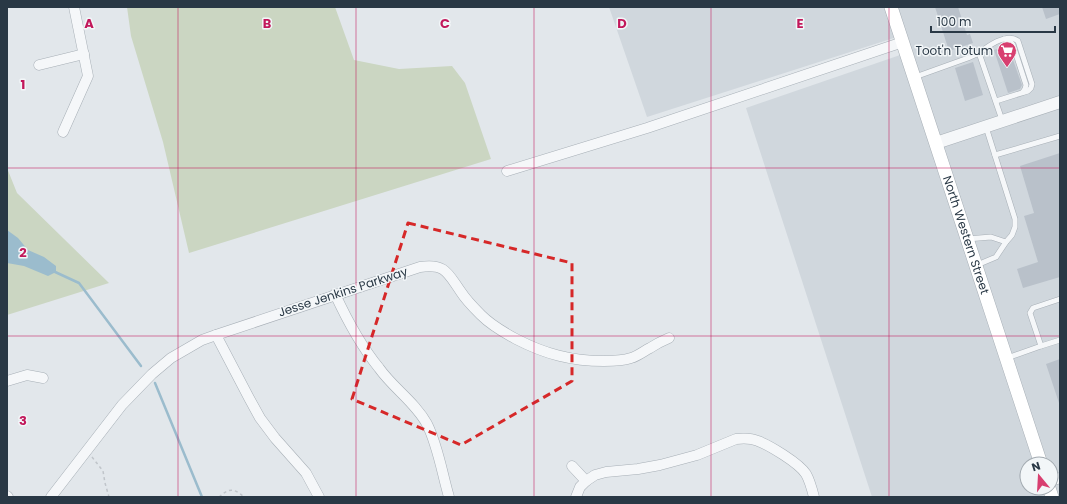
<svg xmlns="http://www.w3.org/2000/svg" width="1067" height="504" viewBox="0 0 1067 504" font-family="Poppins,sans-serif">
<rect width="100%" height="100%" fill="#e2e7eb"/>
<path fill="#d0d7dd" fill-rule="evenodd" d="M609,7H1060V497H872L746,108L906,53L900,36L647,117ZM1027,464H1051V488H1027Z"/>
<g fill="#cbd6c2">
<path d="M127,7H335L354,60L399,69L452,66L465,83L491,159L189,253L163,142L131,36Z"/>
<path d="M7,168L17,193L109,283L7,315Z"/>
</g>
<path fill="#9bbccd" d="M7,230L18,238L28,250L44,257L56,266V272L48,276L24,266L7,263Z"/>
<g fill="none" stroke-linecap="round" stroke-linejoin="round">
<g stroke="#9bbccd" stroke-width="2.5">
<path d="M53,271L79,283L141,366"/>
<path d="M155,383L202,497"/>
</g>
</g>
<g fill="#b9c1ca">
<path d="M935,7H958L967,35L970,34L973,43L949,51Z"/>
<path d="M1042,7H1060V14L1046,19Z"/>
<path d="M1008,46L1022,85L1020,89L1008,93L994,50Z"/>
<path d="M973,62L983,95L965,101L955,68Z"/>
<path d="M1060,153V277L1023,288L1017,269L1038,262L1024,216L1034,213L1020,166Z"/>
<path d="M1060,359V403H1059L1046,364Z"/>
</g>
<g fill="none" stroke-linecap="round" stroke-linejoin="round">
<defs>
<g id="service">
<path d="M1004,39L1010,41L1013,45L1026,85L1025,89L1023,92"/>
<path d="M979,53C988,46 1007,32 1018,41L1032,84L1031,88L1028,91L996,101"/>
<path d="M915,77L968,58L979,53L1002,120"/>
<path d="M995,155L1060,136"/>
<path d="M967,239L991,237L1006,242"/>
<path d="M977,265L996,257L1006,242L1012,235L1015,227V219L986,127"/>
<path d="M1041,346L1060,340"/>
<path d="M1007,358L1041,346L1030,313L1033,308L1060,299"/>
</g>
<g id="minor">
<path d="M39,65L84,54"/>
<path d="M63,132L88,76L74,7"/>
<path d="M507,171L647,128L903,42"/>
<path d="M335,294C347,320 361,346 379,368C393,388 415,402 427,424C438,446 442,473 449,497"/>
<path d="M216,335L249,398L260,418L275,438L306,473L319,497"/>
<path d="M7,381L27,375L43,378"/>
<path d="M572,466L586,481"/>
<path d="M1051,481L1060,478"/>
<path d="M7,496L8,497"/>
<path d="M51,497L122,405L152,374L171,358L202,340L216,335L420,267C446,263 448,274 461,292C466,300 474,308 481,315C491,325 503,332 516,339C545,354 571,361 604,361C613,361 622,361 631,358C638,356 644,351 650,348C656,344 662,341 669,338"/>
<path d="M576,497L580,487L586,481L595,475L606,472L638,469L660,465L697,455L736,439C744,438 751,438 758,441C769,445 799,463 806,474C810,481 812,489 814,497"/>
</g>
<path id="tertiary" d="M936,143L1060,102"/>
<g id="secondary">
<path id="s1" d="M891,7L1041,464"/>
<path d="M1049,488L1052,497"/>
</g>
</defs>
<use href="#service" stroke="#a7afb6" stroke-width="6"/>
<use href="#minor" stroke="#a7afb6" stroke-width="11"/>
<use href="#tertiary" stroke="#a7afb6" stroke-width="13"/>
<use href="#secondary" stroke="#a7afb6" stroke-width="14"/>
<g stroke="#c0c5ca" stroke-width="1.5" stroke-dasharray="3 3" stroke-linecap="butt">
<path d="M92,457L103,471L105,483L109,497"/>
<path d="M219,497C229,488 234,488 244,497"/>
</g>
<use href="#service" stroke="#f5f7f9" stroke-width="5"/>
<use href="#minor" stroke="#f5f7f9" stroke-width="10"/>
<use href="#tertiary" stroke="#f5f7f9" stroke-width="12"/>
<use href="#secondary" stroke="#fff" stroke-width="13"/>
</g>
<path fill="none" stroke="#d62828" stroke-width="3" stroke-dasharray="8 5" stroke-linejoin="round" d="M408,223L572,263V381L461,445L352,399Z"/>
<path fill="none" stroke="#c2185b" stroke-width="1" stroke-opacity="0.55" d="M178,7V497M356,7V497M534,7V497M711,7V497M889,7V497M7,168H1060M7,336H1060"/>
<defs>
<symbol id="supermarket-pin" viewBox="-11 -11 22 30"><path d="M0 17L-7.5 6A9.5 9.5 0 1 1 7.5 6Z" fill="#d83f70" stroke="#f2f6f8"/><path d="M-6-5.5h2.5l.6 2H6L4.5 2H-2.5L-4.4-4H-6ZM-1.5 3.2a1.3 1.3 0 1 0 .1 0ZM3 3.2a1.3 1.3 0 1 0 .1 0Z" fill="#fff"/></symbol>
</defs>
<g fill-rule="evenodd">
<use href="#supermarket-pin" x="996" y="40" width="22" height="30"/>
</g>
<g text-anchor="middle" stroke-width="3" stroke-linejoin="round" paint-order="stroke">
<g font-size="12" fill="#293845" stroke="#f2f6f8" text-anchor="end">
<text x="993" y="55">Toot'n Totum</text>
</g>
<g font-size="12" fill="#293845" stroke="#f2f6f8">
<text dy="4" stroke="none"><textPath href="#s1" startOffset="240">North Western Street</textPath></text>
<text transform="translate(343 292) rotate(-18)" y="4">Jesse Jenkins Parkway</text>
</g>
</g>
<g font-size="13" text-anchor="middle" font-weight="bold" fill="#c2185b" stroke="#f2f6f8" stroke-width="3" stroke-linejoin="round" paint-order="stroke">
<text x="89" y="28">A</text>
<text x="267" y="28">B</text>
<text x="445" y="28">C</text>
<text x="622" y="28">D</text>
<text x="800" y="28">E</text>
<text x="23" y="89">1</text>
<text x="23" y="257">2</text>
<text x="23" y="425">3</text>
</g>
<rect width="1067" height="504" fill="none" stroke="#293845" stroke-width="16"/>
<g transform="translate(1039 476) rotate(342)"><circle r="19" fill="#f2f6f8" stroke="#a2aab0"/>
<path d="M0-3L7 15L0 10L-7 15Z" fill="#d83f70"/>
<text y="-6" font-size="11" font-weight="bold" text-anchor="middle" fill="#293845">N</text>
</g>
<path d="M931 26v6h124v-6" fill="none" stroke="#293845" stroke-width="2"/>
<text x="937" y="26" font-size="12" fill="#293845" stroke="#f2f6f8" stroke-width="3" paint-order="stroke">100 m</text>
</svg>
